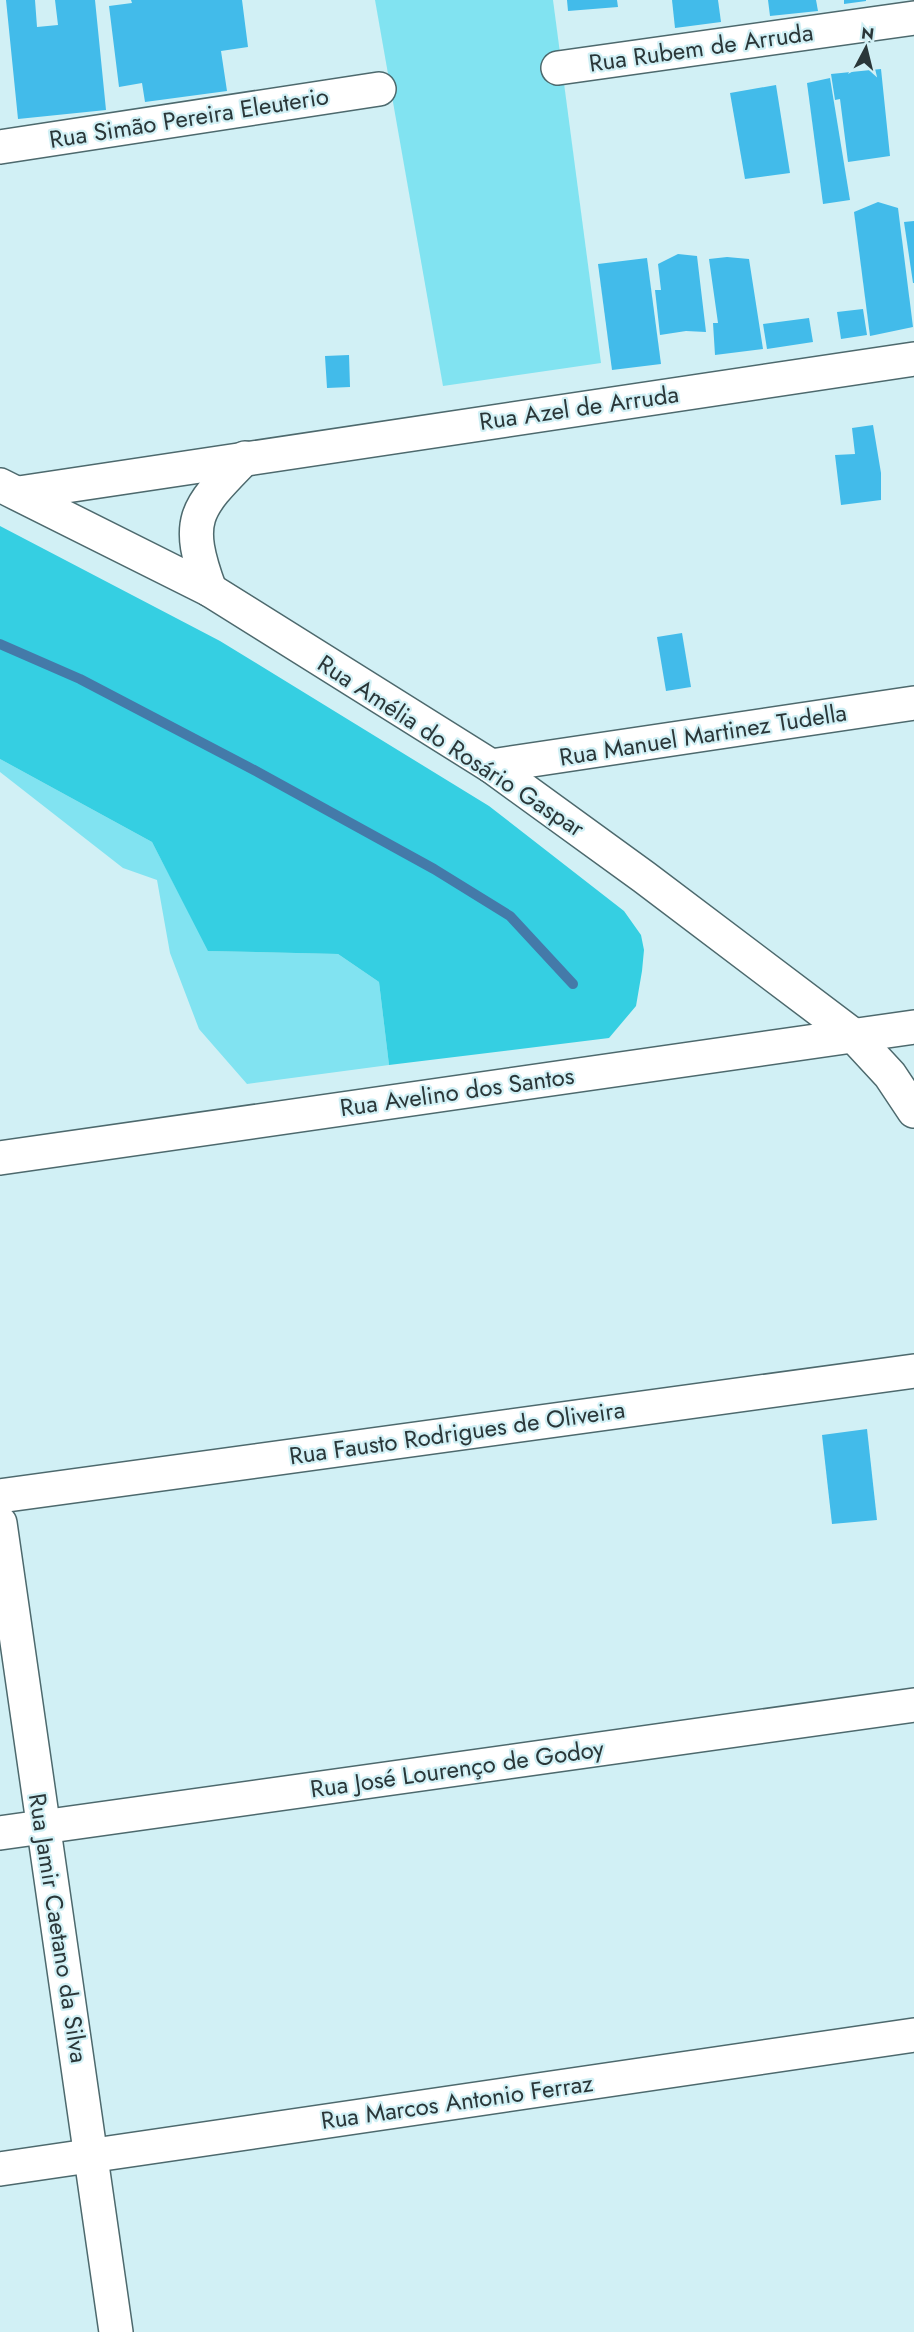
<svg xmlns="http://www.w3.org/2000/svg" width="914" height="2332" viewBox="0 0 914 2332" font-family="Jost,sans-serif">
<rect width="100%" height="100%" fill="#d1f0f5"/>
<g fill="#81e3f1">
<path d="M375,0H553L601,363L443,386Z"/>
<path d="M0,759L152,842L209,951L338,954L379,982L389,1065L247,1084L199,1029L170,953L157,880L123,868L0,772Z"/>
</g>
<path fill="#35cfe2" d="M0,526L220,641L489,806L624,911L641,935L644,950L642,971L636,1006L609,1038L389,1065L379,982L338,954L208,951L152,842L0,759Z"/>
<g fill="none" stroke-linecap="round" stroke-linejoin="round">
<path stroke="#447aa9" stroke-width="10" d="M0,644L80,679L254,770L434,869L510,916L573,984"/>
</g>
<g fill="#42bbea">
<path d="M6,0H35L37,27L58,25L55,0H95L106,110L18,119Z"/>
<path d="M131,0H242L248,47L221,51L227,91L145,102L142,83L119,87L109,6L132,3Z"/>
<path d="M567,0H617L618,7L568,11Z"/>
<path d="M672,0H718L721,22L675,28Z"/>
<path d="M768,0H816L818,11L770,16Z"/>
<path d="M844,0H866V1L844,4Z"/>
<path d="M881,69L890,156L848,162L840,99L835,100L831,74Z"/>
<path d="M830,78L850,200L823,204L807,83Z"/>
<path d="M776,85L790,173L745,179L730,93Z"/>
<path d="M878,202L898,208L913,327L870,336L854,212Z"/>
<path d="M914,221V283H913L904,222Z"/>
<path d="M678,254L697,256L706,332L686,331L660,335L655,290H661L658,264Z"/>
<path d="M727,257L749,259L763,349L715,355L713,323H718L709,259Z"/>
<path d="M647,258L661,364L612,370L598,264Z"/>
<path d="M863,309L867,335L841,339L837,312Z"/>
<path d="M809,318L813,342L767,349L763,324Z"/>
<path d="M349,355L350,387L327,388L325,356Z"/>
<path d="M873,425L881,473V500L841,505L835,455L855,454L852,428Z"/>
<path d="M682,633L691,687L666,691L657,637Z"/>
<path d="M867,1429L877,1520L832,1524L822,1435Z"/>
</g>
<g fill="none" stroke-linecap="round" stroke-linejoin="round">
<defs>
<g id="minor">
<path d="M558,68L914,18"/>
<path d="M0,147L379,89"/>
<path d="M0,485L210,590L491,766L644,877L853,1035L890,1075L914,1111"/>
<path d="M19,493L914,359"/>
<path d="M210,590C184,519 195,509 245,458"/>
<path d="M491,766L914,703"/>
<path d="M0,1158L914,1027"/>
<path d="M0,1496L914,1371"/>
<path d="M0,1523L116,2332"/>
<path d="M0,1833L914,1705"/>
<path d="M0,2169L914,2035"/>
</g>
</defs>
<use href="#minor" stroke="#4d696d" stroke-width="36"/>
<use href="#minor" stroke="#fff" stroke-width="33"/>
</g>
<g text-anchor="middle" stroke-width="4.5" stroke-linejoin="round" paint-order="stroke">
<g font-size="24" fill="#2a3638" stroke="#d1f0f5">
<text transform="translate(701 48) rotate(-8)" y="8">Rua Rubem de Arruda</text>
<text transform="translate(189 118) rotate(-9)" y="8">Rua Simão Pereira Eleuterio</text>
<text transform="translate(579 408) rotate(-8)" y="8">Rua Azel de Arruda</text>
<text transform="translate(703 735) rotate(-9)" y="8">Rua Manuel Martinez Tudella</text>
<text transform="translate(451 746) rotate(33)" y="8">Rua Amélia do Rosário Gaspar</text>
<text transform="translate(457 1092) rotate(-8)" y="8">Rua Avelino dos Santos</text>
<text transform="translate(457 1433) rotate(-8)" y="8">Rua Fausto Rodrigues de Oliveira</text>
<text transform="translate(457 1769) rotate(-8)" y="8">Rua José Lourenço de Godoy</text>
<text transform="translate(58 1928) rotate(81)" y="8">Rua Jamir Caetano da Silva</text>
<text transform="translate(457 2102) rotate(-8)" y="8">Rua Marcos Antonio Ferraz</text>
</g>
</g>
<g transform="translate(866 48) rotate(7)" stroke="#d1f0f5" stroke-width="4.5" paint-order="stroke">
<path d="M0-4.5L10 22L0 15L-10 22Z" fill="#2a3638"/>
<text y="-9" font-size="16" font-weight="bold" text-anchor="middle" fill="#2a3638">N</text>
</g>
</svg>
